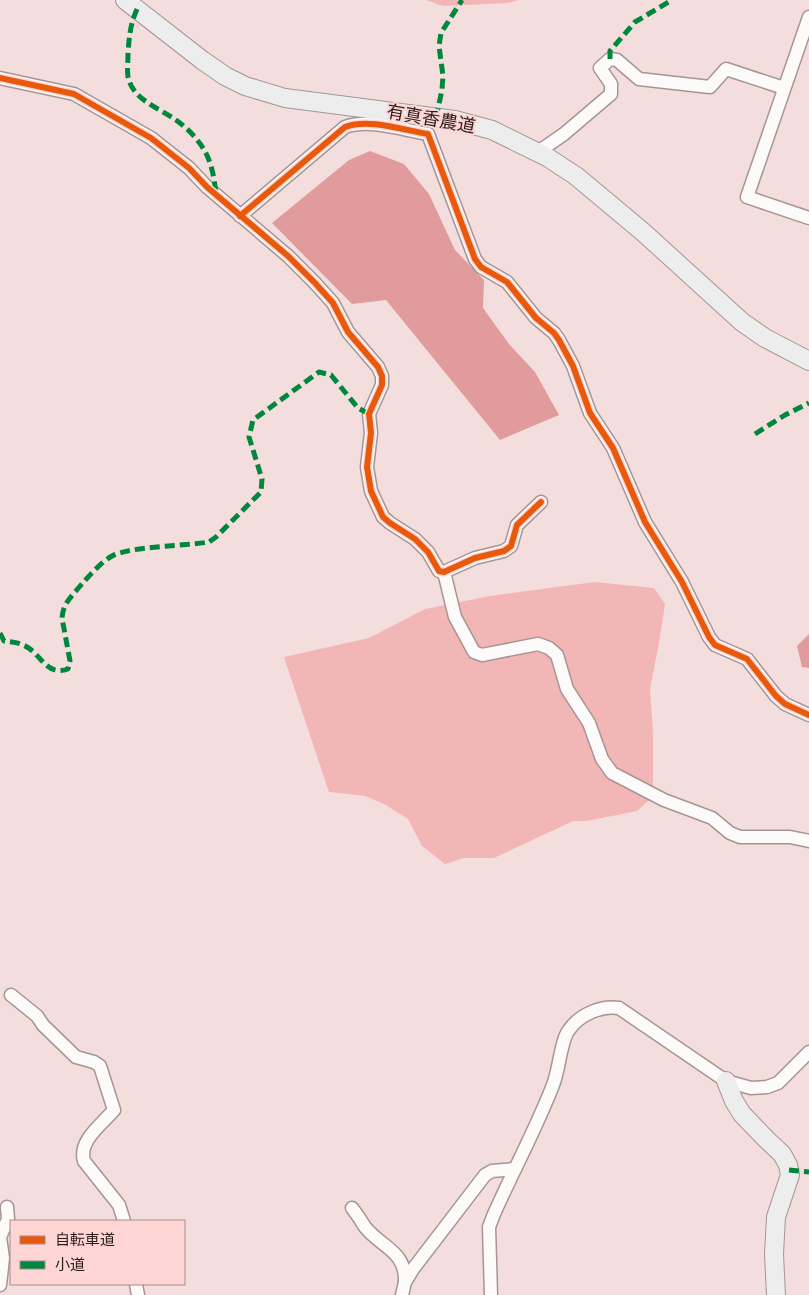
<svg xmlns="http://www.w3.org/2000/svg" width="809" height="1295" viewBox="0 0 809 1295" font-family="'Noto Sans','Noto Sans JP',sans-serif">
<rect width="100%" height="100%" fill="#f4dedd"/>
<g fill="#f3b6b6">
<path d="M426,0H519L508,3L443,6Z"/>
<path d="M595,582L654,588L665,604L659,643L650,689L653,733V784L649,800L637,811L587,821H573L494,858H464L445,864L422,846L408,819L384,804L365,796L329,792L284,657L369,638L425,609L490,596Z"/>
</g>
<g fill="#e19b9c">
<path d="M370,151L404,164L429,194L455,250L484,280L483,308L509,344L535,372L559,415L500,440L386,300L352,304L272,223L349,160Z"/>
<path d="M809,634V668L802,667L797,646Z"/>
</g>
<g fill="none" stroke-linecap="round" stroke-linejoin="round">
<defs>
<g id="street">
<path d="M809,17L747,197L809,218"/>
<path d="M0,78L74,94L151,138L189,168L207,187L288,256L315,283L333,303L348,332L378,367L382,376V385L369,414L371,433L367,467L371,491L383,517L390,523L415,539L428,552L439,571L444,572L475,558L504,551L511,546L517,525L541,502"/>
<path d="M538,152L564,134L611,94V84L600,68L610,59L617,60L639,79L710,87L726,69L784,88"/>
<path d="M240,216L345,127C369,118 403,130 428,134L475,259L481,267L507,282L536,318L554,333L559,340L573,366L590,413L613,448L645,522L682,582L709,637L715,645L747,659L776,696L785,704L809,715"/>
<path d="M444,572L455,617L474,652L482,655L538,644L549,648L557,655L567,689L589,723L602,759L612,773L664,800L712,818L730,833L740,837H790L809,841"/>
<path d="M11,995L37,1016L43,1025L76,1057L94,1062L100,1066L114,1110C102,1124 78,1141 84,1161L119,1205L124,1221"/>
<path d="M352,1208C357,1214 361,1221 365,1227C382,1248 406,1251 405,1282"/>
<path d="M136,1284L138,1295"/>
<path d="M0,1285L3,1258L0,1237L8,1219L7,1207"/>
<path d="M402,1295L405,1282L413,1269L485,1175L492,1171L515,1169"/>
<path d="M491,1295L489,1227L494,1214C513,1171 536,1129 553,1085C559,1071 561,1039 569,1030C579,1015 601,1005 619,1008L726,1081L751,1088L767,1087L778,1083L809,1052"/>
</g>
<g id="secondary">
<path d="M125,0L202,60L225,76L245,86L285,98L455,120L492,130L547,157L576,176L643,232L742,322L765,338L809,361"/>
<path d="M726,1081L734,1101L742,1114L766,1139L782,1154L788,1165L790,1175L776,1217L774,1254L776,1295"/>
</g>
</defs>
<use href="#street" stroke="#a59595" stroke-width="15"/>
<use href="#secondary" stroke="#a59595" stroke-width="20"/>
<use href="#street" stroke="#fdfafa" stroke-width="12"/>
<use href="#secondary" stroke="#ededee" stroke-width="18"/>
<g stroke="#00873e" stroke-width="5" stroke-dasharray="10 5" stroke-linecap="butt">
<path d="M137,9C130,25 129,38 128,54C128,62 127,70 128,77C133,100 159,108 176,120C184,126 192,133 198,141C211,157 214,175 216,195"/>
<path d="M610,59V51L635,22L672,0"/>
<path d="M436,118L442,90L443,76L439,46L441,33L462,0"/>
<path d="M755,434L785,415L809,403"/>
<path d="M0,633L4,641C10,642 17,642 23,645C41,652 45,677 68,669L70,661L62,618C63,603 72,596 81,585C90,575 101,562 112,556C131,546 185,546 209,542L216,537L261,492L262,479L249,437L253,420L319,372L331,375L358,408L369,414"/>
<path d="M789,1170L809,1172"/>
</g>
<defs>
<g id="cycleway">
<path d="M0,78L74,94L151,138L189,168L207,187L288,256L315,283L333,303L348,332L378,367L382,376V385L369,414L371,433L367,467L371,491L383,517L390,523L415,539L428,552L439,571L444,572L475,558L504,551L511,546L517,525L541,502"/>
<path d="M240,216L345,127C369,118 403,130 428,134L475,259L481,267L507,282L536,318L554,333L559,340L573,366L590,413L613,448L645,522L682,582L709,637L715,645L747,659L776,696L785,704L809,715"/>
</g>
</defs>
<use href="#cycleway" stroke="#fdd5d4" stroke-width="9"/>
<use href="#cycleway" stroke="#e8590c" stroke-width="6"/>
</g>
<g text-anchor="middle" stroke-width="4" stroke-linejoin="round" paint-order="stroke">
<g font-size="18" fill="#2c1d1d" stroke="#fdd5d4">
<text transform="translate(431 119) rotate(10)" y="6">有真香農道</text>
</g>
</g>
<rect x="10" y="1220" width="175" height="65" fill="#fdd5d4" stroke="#a98b8b"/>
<rect x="20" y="1236" width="25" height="8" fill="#e8590c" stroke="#a98b8b"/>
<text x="55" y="1245" font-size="15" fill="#2c1d1d">自転車道</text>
<rect x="20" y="1261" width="25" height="8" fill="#00873e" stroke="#a98b8b"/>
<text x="55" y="1270" font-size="15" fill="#2c1d1d">小道</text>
</svg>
